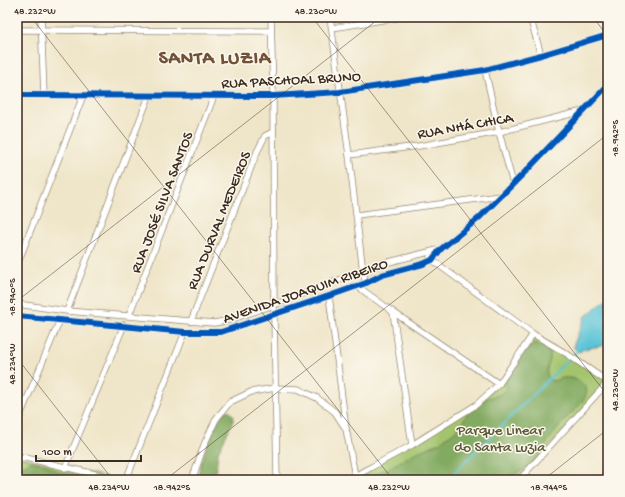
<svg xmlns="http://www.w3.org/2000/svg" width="625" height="497" viewBox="0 0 625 497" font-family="'Gochi Hand',sans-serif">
<rect width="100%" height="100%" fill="#fbf7ec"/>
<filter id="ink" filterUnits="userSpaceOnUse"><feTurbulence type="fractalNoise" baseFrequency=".025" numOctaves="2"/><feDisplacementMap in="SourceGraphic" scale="8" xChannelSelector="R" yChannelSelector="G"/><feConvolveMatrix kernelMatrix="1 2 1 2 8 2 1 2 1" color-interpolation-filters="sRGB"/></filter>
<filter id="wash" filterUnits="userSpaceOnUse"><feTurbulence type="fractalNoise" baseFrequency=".012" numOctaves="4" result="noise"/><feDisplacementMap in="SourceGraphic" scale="16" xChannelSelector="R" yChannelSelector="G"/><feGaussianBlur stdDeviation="0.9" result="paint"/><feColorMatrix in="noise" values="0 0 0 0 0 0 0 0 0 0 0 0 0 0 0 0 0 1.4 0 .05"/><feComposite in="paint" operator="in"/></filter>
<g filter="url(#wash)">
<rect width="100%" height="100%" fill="#efe5c8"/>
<g fill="#a3c46c" stroke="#6f7745">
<path d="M533,334L608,382L519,480H345L355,476L476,405L499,384Z"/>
<path d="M17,456L121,480H17Z"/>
</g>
<g fill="#82aa60" stroke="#5e6a3f">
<path d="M535,343C568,354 535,369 552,381C556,381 560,378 565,378C574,377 585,382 587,391L584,400L562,423L548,441L543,450L529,467L511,476L506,480H362L389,468L415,453L439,443L460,427L468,412L487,398L496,396L504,392L506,388L505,381L519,358Z"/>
<path d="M228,410L234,416L233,421L218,452L216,470L211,480H197C201,462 212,420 228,410Z"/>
<path d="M30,461L47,465L59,472L72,473L95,480H17V465L24,466Z"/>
</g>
<path fill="#5bc4d7" stroke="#4b777a" d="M608,299V344C599,348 587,346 579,352L574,348V344L585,317L600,304Z"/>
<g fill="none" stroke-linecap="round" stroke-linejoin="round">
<path stroke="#5bc4d7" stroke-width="2" d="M447,480L579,349"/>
</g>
</g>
<g filter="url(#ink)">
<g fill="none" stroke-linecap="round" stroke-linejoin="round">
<defs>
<g id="street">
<path d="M41,17L44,95"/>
<path d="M271,17L273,96L274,316L277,480"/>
<path d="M330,17L349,155L363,272L366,283"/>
<path d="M530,17L541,55"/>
<path d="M332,28L401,17"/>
<path d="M17,30L271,31"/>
<path d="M485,70L499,132L513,184"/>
<path d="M17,95L273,96L340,92L485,70L541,55L608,35"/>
<path d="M349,155L419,146L499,132L583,111"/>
<path d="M357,215L500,196"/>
<path d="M430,257L432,260L533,334L567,354L608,382"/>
<path d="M17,265L83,96"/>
<path d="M357,286L393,312L499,384"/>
<path d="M329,296L346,429L355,476"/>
<path d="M17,304L67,311L214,323L226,321L274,305L381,264L441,249"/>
<path d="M67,311L149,96"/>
<path d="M393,312L412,445"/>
<path d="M129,315L214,96"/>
<path d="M17,316L185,332H221L329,296L366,283L382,275L423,264L432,260L441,249L479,218L530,167L608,85"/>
<path d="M191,321L257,152L265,136L273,132"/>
<path d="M17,423L60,320"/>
<path d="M17,456L121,480"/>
<path d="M65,468L124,325"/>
<path d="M126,480L185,332"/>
<path d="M192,480L204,445L216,419L230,402L251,392L275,388L298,389L317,398L335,412L346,429"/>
<path d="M345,480L355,476L412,445L476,405L499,384L533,334"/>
<path d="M519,480L608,382"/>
<path d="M603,480L608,474"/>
</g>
</defs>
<use href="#street" stroke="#958873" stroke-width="7"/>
<use href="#street" stroke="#fff" stroke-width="5.5"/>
<defs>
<g id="cycleway">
<path d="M17,95L273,96L340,92L485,70L541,55L608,35"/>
<path d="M17,316L185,332H221L329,296L366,283L382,275L423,264L432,260L441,249L479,218L530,167L608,85"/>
</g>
</defs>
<use href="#cycleway" stroke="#fbf7ec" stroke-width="8"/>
<use href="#cycleway" stroke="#0057b8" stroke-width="6"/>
</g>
</g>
<path fill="none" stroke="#3b2a1e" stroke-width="1" stroke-opacity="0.45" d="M31,17L393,480M312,17L608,396M593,17L608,37M17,301L381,17M17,358L113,480M165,480L608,134M543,480L608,429"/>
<g text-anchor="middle" stroke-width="3" stroke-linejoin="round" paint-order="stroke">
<g font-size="15" fill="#3b2a1e" stroke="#fbf7ec">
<text transform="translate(291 79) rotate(-3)" y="5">RUA PASCHOAL BRUNO</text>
<text transform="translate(465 125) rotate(-10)" y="5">RUA NHÁ CHICA</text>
<text transform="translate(161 202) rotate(-69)" y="5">RUA JOSÉ SILVA SANTOS</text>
<text transform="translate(218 220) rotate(-68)" y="5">RUA DURVAL MEDEIROS</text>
<text transform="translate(305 290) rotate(-19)" y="5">AVENIDA JOAQUIM RIBEIRO</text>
</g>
<g font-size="15" fill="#5a5835" stroke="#fbf7ec">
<text x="500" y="434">Parque Linear<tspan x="500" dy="17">do Santa Luzia</tspan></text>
</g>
<g font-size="19" font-weight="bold" letter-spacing="1" fill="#715138" stroke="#fbf7ec">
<text x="215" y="63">SANTA LUZIA</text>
</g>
</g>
<rect width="625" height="497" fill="none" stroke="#fbf7ec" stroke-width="44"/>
<path d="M36 455v6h105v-6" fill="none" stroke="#3b2a1e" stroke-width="2"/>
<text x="42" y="455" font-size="12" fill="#3b2a1e" stroke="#fbf7ec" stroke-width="3" paint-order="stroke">100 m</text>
<rect x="22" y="22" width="581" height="453" fill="none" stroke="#3b2a1e" stroke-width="1.5"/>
<g font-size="10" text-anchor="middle" fill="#3b2a1e">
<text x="35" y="14">48.232°W</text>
<text x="316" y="14">48.230°W</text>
<text transform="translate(614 138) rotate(-90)" y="4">18.942°S</text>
<text transform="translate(11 297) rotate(-90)" y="4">18.940°S</text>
<text transform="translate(11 364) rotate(-90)" y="4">48.234°W</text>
<text transform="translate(614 390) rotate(-90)" y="4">48.230°W</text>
<text x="109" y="490">48.234°W</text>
<text x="172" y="490">18.942°S</text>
<text x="389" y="490">48.232°W</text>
<text x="549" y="490">18.944°S</text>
</g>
</svg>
